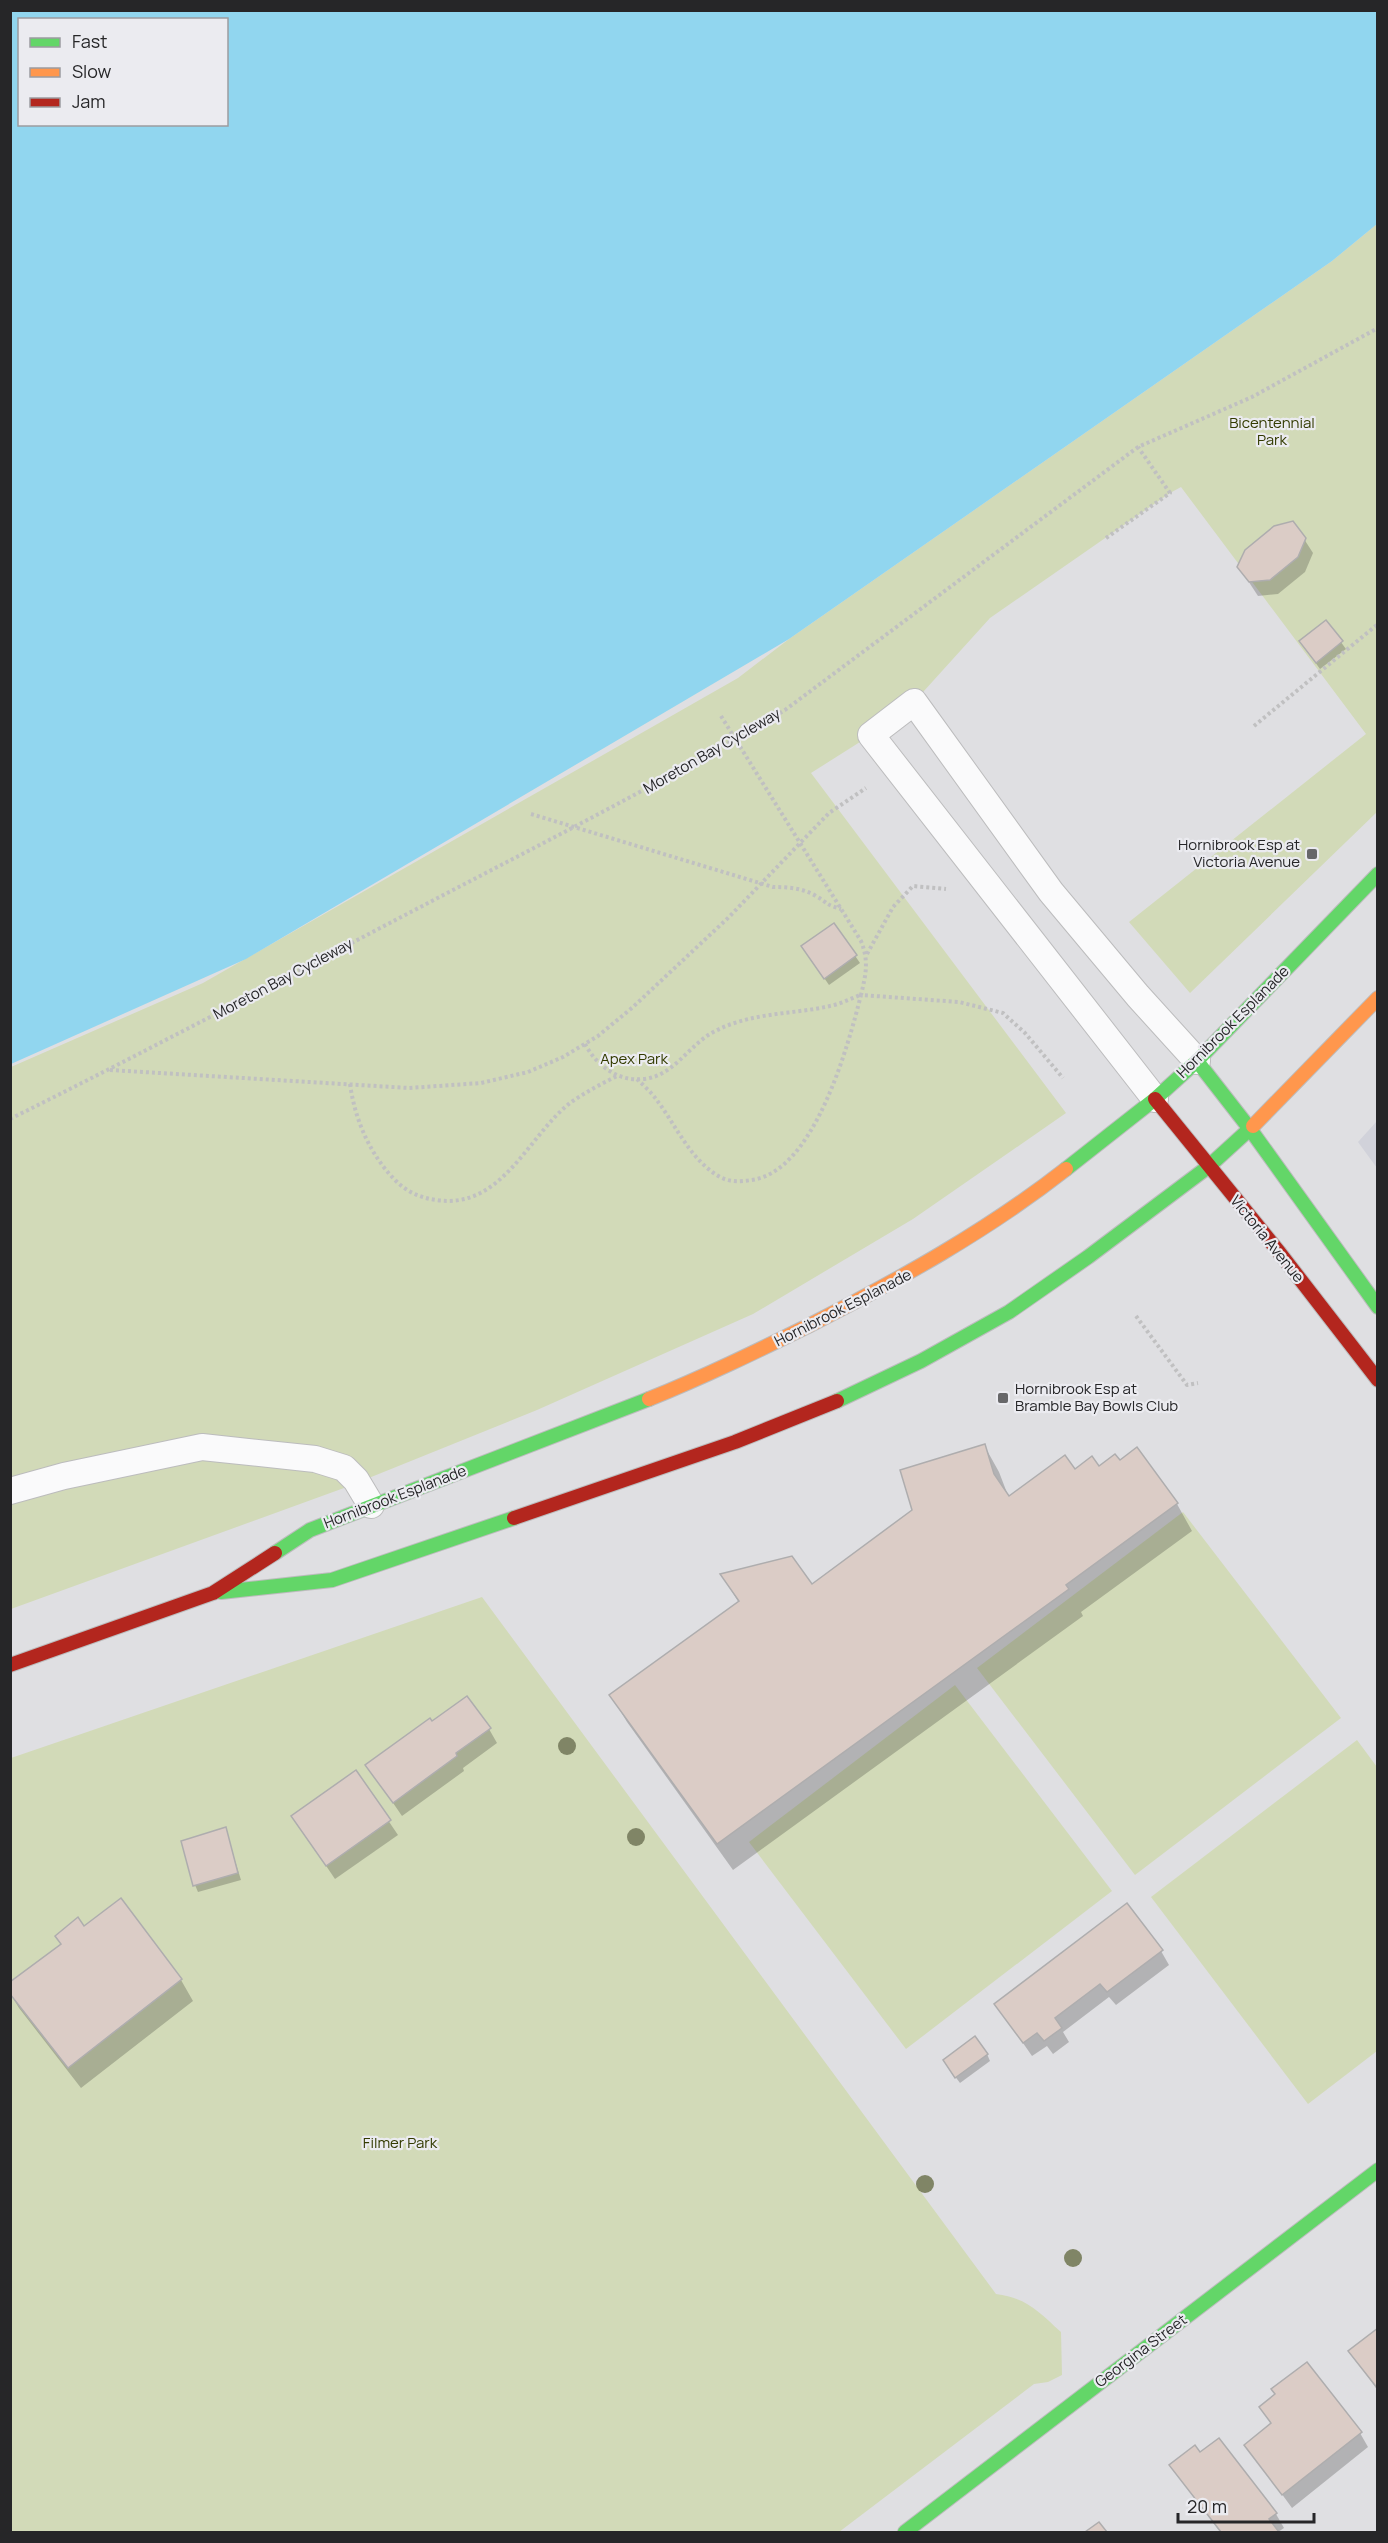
<svg xmlns="http://www.w3.org/2000/svg" width="1388" height="2543" viewBox="0 0 1388 2543" font-family="Manrope,sans-serif">
<rect width="100%" height="100%" fill="#dfdfe2"/>
<path fill="#d1d2da" d="M1377,1121V1168L1358,1142Z"/>
<g fill="#d2dab8">
<path d="M1377,224V812L1190,993L1129,922L1366,734L1181,487L1170,493L990,618L914,702L871,735L811,773L1066,1113L913,1219L753,1314L537,1410L344,1488L11,1609V1067L203,983L738,678L789,639L1332,261Z"/>
<path d="M1183,1512L1341,1718L1135,1875L977,1668Z"/>
<path d="M482,1597L996,2294C1027,2298 1038,2311 1061,2332L1062,2375L1048,2382L1034,2384L839,2532H11V1758Z"/>
<path d="M955,1685L1112,1891L906,2049L749,1842Z"/>
<path d="M1357,1740L1377,1767V2051L1308,2104L1151,1897Z"/>
</g>
<path fill="#91d6ef" fill-rule="evenodd" d="M11,10L1377,11V224L1332,261L789,639L246,959L11,1064ZM20,20H226V124H20Z"/>
<g fill="#0003">
<path d="M1304,539L1313,553L1305,572L1278,594L1258,596L1239,567Z"/>
<path d="M1326,622L1346,649L1320,669L1305,648Z"/>
<path d="M834,925L860,963L829,985L807,953Z"/>
<path d="M984,1445L999,1472L1009,1498L1075,1471L1120,1462L1137,1449L1177,1504L1192,1531L1081,1612L1083,1616L733,1870L627,1722L611,1695L739,1603L722,1575L812,1586L914,1511Z"/>
<path d="M432,1723L489,1729L497,1743L463,1768L464,1771L402,1816L367,1765Z"/>
<path d="M356,1773L398,1835L335,1879L293,1817Z"/>
<path d="M225,1829L241,1880L198,1892L195,1885Z"/>
<path d="M120,1900L181,1980L193,2001L81,2088L19,2008L10,1993L62,1945L57,1936L84,1928Z"/>
<path d="M1161,1951L1169,1965L1116,2005L1109,1997L1063,2032L1069,2042L1053,2054L1047,2046L1032,2056L996,2004Z"/>
<path d="M987,2054L990,2061L960,2083L948,2067Z"/>
<path d="M1378,2330V2391L1350,2351Z"/>
<path d="M1261,2407L1360,2433L1368,2447L1292,2508L1246,2445L1272,2425Z"/>
<path d="M1171,2465L1276,2514L1284,2528L1278,2532H1220Z"/>
</g>
<g fill="#dbccc6" stroke="#aeadae" stroke-width="1.5">
<path d="M1293,521L1306,538L1298,557L1270,580L1249,582L1237,567L1245,550L1274,526Z"/>
<path d="M1326,620L1343,641L1316,663L1299,641Z"/>
<path d="M834,923L857,955L824,979L801,946Z"/>
<path d="M985,1444L994,1474L1009,1496L1065,1455L1075,1469L1092,1456L1099,1466L1115,1454L1120,1460L1137,1447L1178,1503L1066,1585L1069,1589L717,1844L609,1695L739,1601L720,1574L792,1556L812,1584L912,1510L900,1470Z"/>
<path d="M467,1696L491,1728L456,1753L457,1756L393,1803L365,1765L430,1718L432,1721Z"/>
<path d="M356,1770L391,1820L326,1866L291,1816Z"/>
<path d="M226,1827L238,1873L193,1886L181,1841Z"/>
<path d="M121,1898L182,1979L68,2068L10,1994V1982L61,1944L55,1936L78,1917L84,1926Z"/>
<path d="M1127,1903L1163,1950L1107,1992L1100,1984L1055,2018L1062,2028L1044,2041L1037,2033L1023,2043L994,2004Z"/>
<path d="M975,2036L988,2054L955,2078L943,2060Z"/>
<path d="M1378,2328V2389L1348,2351Z"/>
<path d="M1307,2362L1362,2432L1282,2495L1244,2445L1271,2423L1259,2407L1275,2394L1271,2389Z"/>
<path d="M1219,2438L1277,2513L1269,2519L1279,2532H1221L1169,2465L1195,2445L1200,2452Z"/>
<path d="M1099,2522L1107,2532H1085Z"/>
</g>
<g fill="none" stroke-linecap="round" stroke-linejoin="round">
<defs>
<g id="lane">
<path d="M1155,1099L871,735L914,702L1051,892L1138,996L1197,1061"/>
<path d="M10,1491L64,1476L202,1447L315,1459L344,1468L356,1480L371,1505"/>
</g>
<g id="fast">
<path d="M1197,1061L1250,1129L1378,1307"/>
<path d="M1066,1169L1155,1099L1197,1061L1378,874"/>
<path d="M837,1401L921,1361L1009,1312L1088,1257L1208,1167L1253,1126"/>
<path d="M275,1553L310,1530L649,1399"/>
<path d="M221,1592L332,1580L514,1518"/>
<path d="M905,2532L1378,2170"/>
</g>
<g id="slow">
<path d="M1253,1126L1378,998"/>
<path d="M649,1399C704,1377 757,1351 810,1325C900,1279 987,1231 1066,1169"/>
</g>
<g id="jam">
<path d="M1155,1099L1279,1252L1378,1380"/>
<path d="M514,1518L735,1442L837,1401"/>
<path d="M10,1665L213,1593L275,1553"/>
</g>
</defs>
<use href="#lane" stroke="#bcbcbd" stroke-width="28"/>
<use href="#fast" stroke="#bcbcbd" stroke-width="16"/>
<use href="#slow" stroke="#bcbcbd" stroke-width="16"/>
<use href="#jam" stroke="#bcbcbd" stroke-width="16"/>
<g stroke="#c0c0c1" stroke-width="4" stroke-dasharray="3 3" stroke-linecap="butt">
<path d="M1106,538L1170,493L1138,447"/>
<path d="M721,716L861,941C869,961 866,974 861,995L959,1002L1003,1013L1025,1033L1063,1078"/>
<path d="M1254,726L1378,624"/>
<path d="M531,814L773,887C788,887 803,888 816,896C828,903 826,905 841,909"/>
<path d="M867,954L893,907L913,886L946,889"/>
<path d="M585,1044C596,1065 618,1082 643,1079C672,1077 687,1048 710,1034C747,1012 790,1015 830,1006C840,1004 850,999 860,995"/>
<path d="M110,1070L409,1088L481,1083L528,1072L563,1057L598,1036L633,1007L729,917L829,813L866,788"/>
<path d="M637,1079C643,1085 651,1092 656,1099C676,1125 690,1160 720,1177C729,1182 740,1182 751,1180C814,1173 848,1046 861,995"/>
<path d="M350,1084C355,1120 370,1155 396,1181C407,1192 421,1198 436,1200C502,1210 527,1137 570,1103C584,1093 601,1084 617,1076"/>
<path d="M10,1119C151,1049 290,975 430,902C549,840 669,779 785,710L1138,447L1252,397L1378,328"/>
<path d="M1136,1316L1187,1385L1198,1383"/>
</g>
<use href="#lane" stroke="#fafafb" stroke-width="26"/>
<use href="#fast" stroke="#63d668" stroke-width="14"/>
<use href="#slow" stroke="#ff974d" stroke-width="14"/>
<use href="#jam" stroke="#b3261e" stroke-width="14"/>
</g>
<g fill="#808566">
<circle cx="567" cy="1746" r="9"/>
<circle cx="636" cy="1837" r="9"/>
<circle cx="925" cy="2184" r="9"/>
<circle cx="1073" cy="2258" r="9"/>
</g>
<g fill="#676769" stroke="#ebebf0" stroke-width="2">
<rect x="1306" y="848" width="12" height="12" rx="3"/>
<rect x="997" y="1392" width="12" height="12" rx="3"/>
</g>
<g text-anchor="middle" stroke-width="4.5" stroke-linejoin="round" paint-order="stroke">
<g font-size="15" fill="#333b00" stroke="#ebebf0">
<text x="1272" y="428">Bicentennial<tspan x="1272" dy="17">Park</tspan></text>
<text x="634" y="1064">Apex Park</text>
<text x="400" y="2148">Filmer Park</text>
</g>
<g font-size="15" fill="#262628" stroke="#ebebf0">
<text transform="translate(712 751) rotate(-30)" y="5">Moreton Bay Cycleway</text>
<text transform="translate(283 979) rotate(-28)" y="5">Moreton Bay Cycleway</text>
<text transform="translate(1233 1022) rotate(-45)" y="5">Hornibrook Esplanade</text>
<text transform="translate(1267 1239) rotate(51)" y="5">Victoria Avenue</text>
<text transform="translate(843 1308) rotate(-27)" y="5">Hornibrook Esplanade</text>
<text transform="translate(395 1497) rotate(-21)" y="5">Hornibrook Esplanade</text>
<text transform="translate(1141 2351) rotate(-37)" y="5">Georgina Street</text>
</g>
<g font-size="15" fill="#262628" stroke="#ebebf0" text-anchor="end">
<text x="1300" y="850">Hornibrook Esp at<tspan x="1300" dy="17">Victoria Avenue</tspan></text>
<text x="1015" y="1394" text-anchor="start">Hornibrook Esp at<tspan x="1015" dy="17">Bramble Bay Bowls Club</tspan></text>
</g>
</g>
<rect width="1388" height="2543" fill="none" stroke="#262628" stroke-width="24"/>
<rect x="18" y="18" width="210" height="108" fill="#ebebf0" stroke="#9c9ca0" stroke-width="1.5"/>
<rect x="30" y="38" width="30" height="9" fill="#63d668" stroke="#9c9ca0" stroke-width="1.5"/>
<text x="72" y="48" font-size="18" fill="#262628">Fast</text>
<rect x="30" y="68" width="30" height="9" fill="#ff974d" stroke="#9c9ca0" stroke-width="1.5"/>
<text x="72" y="78" font-size="18" fill="#262628">Slow</text>
<rect x="30" y="98" width="30" height="9" fill="#b3261e" stroke="#9c9ca0" stroke-width="1.5"/>
<text x="72" y="108" font-size="18" fill="#262628">Jam</text>
<path d="M1178 2513v9h136v-9" fill="none" stroke="#262628" stroke-width="3"/>
<text x="1187" y="2513" font-size="18" fill="#262628" stroke="#ebebf0" stroke-width="4.5" paint-order="stroke">20 m</text>
</svg>
